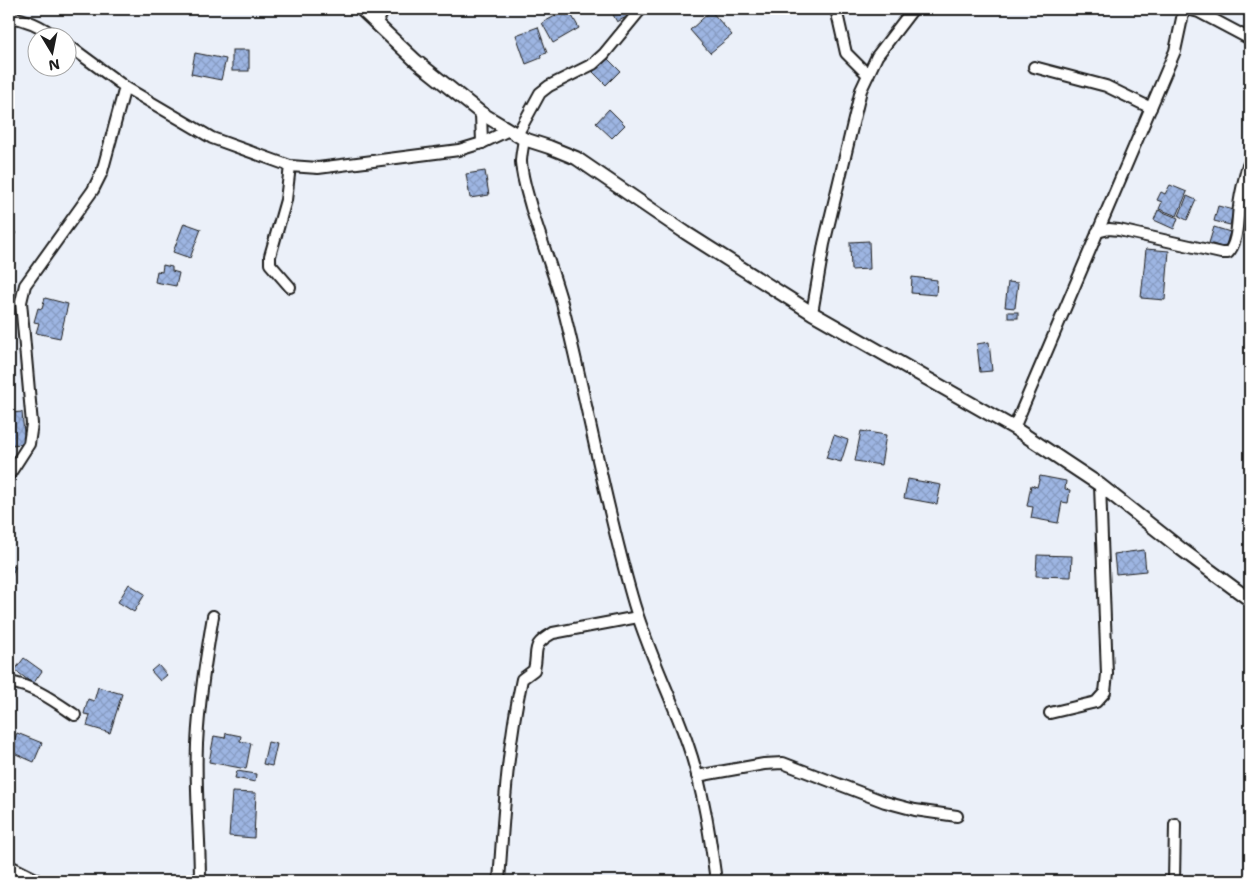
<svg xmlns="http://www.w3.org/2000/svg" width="1259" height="890" viewBox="0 0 1259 890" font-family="'Shantell Sans',sans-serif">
<defs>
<pattern id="building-cross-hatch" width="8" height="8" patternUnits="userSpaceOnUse" patternTransform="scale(1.25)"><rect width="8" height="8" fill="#9db5e2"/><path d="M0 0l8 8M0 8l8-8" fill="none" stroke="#879bc1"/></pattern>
</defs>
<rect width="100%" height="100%" fill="#ebf0f9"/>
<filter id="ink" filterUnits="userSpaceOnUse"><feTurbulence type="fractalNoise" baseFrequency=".02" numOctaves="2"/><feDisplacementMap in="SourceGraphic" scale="10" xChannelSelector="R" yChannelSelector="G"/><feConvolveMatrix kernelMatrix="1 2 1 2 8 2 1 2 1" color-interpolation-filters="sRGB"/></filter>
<g filter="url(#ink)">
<g fill="url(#building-cross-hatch)" stroke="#1c1c1c">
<path d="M568,9L579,28L553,43L542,23Z"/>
<path d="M610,9H627L630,15L617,22Z"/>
<path d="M711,11L732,35L710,53L690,30Z"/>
<path d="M538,27L547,53L540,55L541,58L526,64L516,35Z"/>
<rect x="232" y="50" width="17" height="21"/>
<path d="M195,53L226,59L221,80L191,74Z"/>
<path d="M607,58L620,71L606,85L593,72Z"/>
<path d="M609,109L625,125L612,138L596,123Z"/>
<path d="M485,171L489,195L470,198L466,174Z"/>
<path d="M1170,185L1187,192L1177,216L1159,209L1162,202L1157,200L1161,192L1165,194Z"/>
<path d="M1187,196L1196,200L1187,220L1179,216Z"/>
<path d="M1218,206L1234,210L1230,225L1214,221Z"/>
<path d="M1158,210L1178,218L1174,229L1154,220Z"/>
<path d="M184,223L201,229L190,258L173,252Z"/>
<path d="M9,227L16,233L9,241Z"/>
<path d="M1214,227L1230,232L1225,248L1209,243Z"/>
<path d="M869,241L870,269L851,270L850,242Z"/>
<path d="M1146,249L1169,251L1165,300L1141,298Z"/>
<path d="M163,265L172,267V271L179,273L176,286L155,282L157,271L162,272Z"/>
<path d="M912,277L937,280L936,295L911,293Z"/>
<path d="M1008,282L1018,283L1015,308L1005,307Z"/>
<path d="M45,298L68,304L60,338L36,333L39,323L34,322L38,308L42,309Z"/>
<rect x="1008" y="312" width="10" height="6"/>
<path d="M989,342L992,371L980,372L977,344Z"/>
<path d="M22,412L25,444L9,445V413Z"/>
<path d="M861,431L886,435L881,465L855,461Z"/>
<path d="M834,435L848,440L841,462L826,458Z"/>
<path d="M1040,476L1066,481L1065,489L1070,490L1068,503L1062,502L1058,523L1031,518L1033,507L1027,506L1031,485L1037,487Z"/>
<path d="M908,479L941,485L937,504L904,498Z"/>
<path d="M1144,550L1146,571L1116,574L1114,554Z"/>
<path d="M1037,555L1072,556L1071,577L1036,576Z"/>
<path d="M9,564L15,567L9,583Z"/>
<path d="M129,584L145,594L134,612L118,602Z"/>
<path d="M24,658L42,671L33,684L15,670Z"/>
<path d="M158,665L167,675L160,681L151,671Z"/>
<path d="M98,687L122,694L110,733L87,726L90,715L84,714L88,699L94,701Z"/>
<path d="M17,733L42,743L34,762L9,751Z"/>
<path d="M226,733L241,736L240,741L251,743L246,769L209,762L214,736L225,738Z"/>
<path d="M268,742L277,744L272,766L263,764Z"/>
<path d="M237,771L256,774L255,782L235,778Z"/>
<path d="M232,792L256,793L254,838L229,836Z"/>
</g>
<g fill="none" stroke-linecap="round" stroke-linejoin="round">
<defs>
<g id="minor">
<path d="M836,9L846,53L868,75"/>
<path d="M1187,9L1199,12L1250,39"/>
<path d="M9,17C27,19 43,27 57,38"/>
<path d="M376,23L385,9"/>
<path d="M68,45L125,87L212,138L290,166L318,168L459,150L482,143L509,130"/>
<path d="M1034,67L1106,86L1151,108"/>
<path d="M481,113L482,143"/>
<path d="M517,135L540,93L549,86L593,64L604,54L641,9"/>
<path d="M524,139C523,147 521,155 521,162C522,178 527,192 531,207C541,240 553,271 562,303C587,401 604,500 632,597C646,648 671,695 688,745C703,788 710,836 716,881"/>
<path d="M1097,232L1109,229L1119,230L1221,253H1228C1238,243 1237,221 1239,207C1240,194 1244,181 1247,168L1250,162"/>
<path d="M290,287L270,264V256L286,200L290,166"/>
<path d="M812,313L824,244L861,90L877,56L913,9"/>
<path d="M1014,428L1175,51L1184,9"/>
<path d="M9,475L29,444L32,424L21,302L25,285L93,190L102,172L125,87"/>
<path d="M9,682C34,686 54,701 75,715"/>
<path d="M1050,713L1096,702L1105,692L1107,674L1100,485"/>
<path d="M697,776L764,764L783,763L885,802L915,810L957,816"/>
<path d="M200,881C200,836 195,790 197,744C199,701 206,658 213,616"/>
<path d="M499,881C504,812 507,747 522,679L534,670C539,649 530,646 553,633L638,617"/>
<path d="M1174,881L1175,824"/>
</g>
<path id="tertiary" d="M361,9L416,61L481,113L524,139L549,147L576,158L686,233L812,313L1014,428L1100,485L1181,549L1250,600"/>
<path id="primary" d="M9,869L33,881"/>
</defs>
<use href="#minor" stroke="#1c1c1c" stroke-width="14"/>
<use href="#tertiary" stroke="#1c1c1c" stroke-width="16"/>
<use href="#primary" stroke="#1c1c1c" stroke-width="20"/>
<use href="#minor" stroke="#fff" stroke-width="10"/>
<use href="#tertiary" stroke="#fff" stroke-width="12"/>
<use href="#primary" stroke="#fff" stroke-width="16"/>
</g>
</g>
<rect width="1259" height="890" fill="none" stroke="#fff" stroke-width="30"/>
<rect x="15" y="15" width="1229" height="860" fill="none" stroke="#1c1c1c" stroke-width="2" filter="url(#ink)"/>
<g transform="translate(52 52) rotate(170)"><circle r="24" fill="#ffffff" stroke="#a4a4a4"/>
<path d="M0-4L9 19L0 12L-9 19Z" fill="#1c1c1c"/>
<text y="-8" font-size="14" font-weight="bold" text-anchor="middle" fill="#1c1c1c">N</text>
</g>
</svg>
